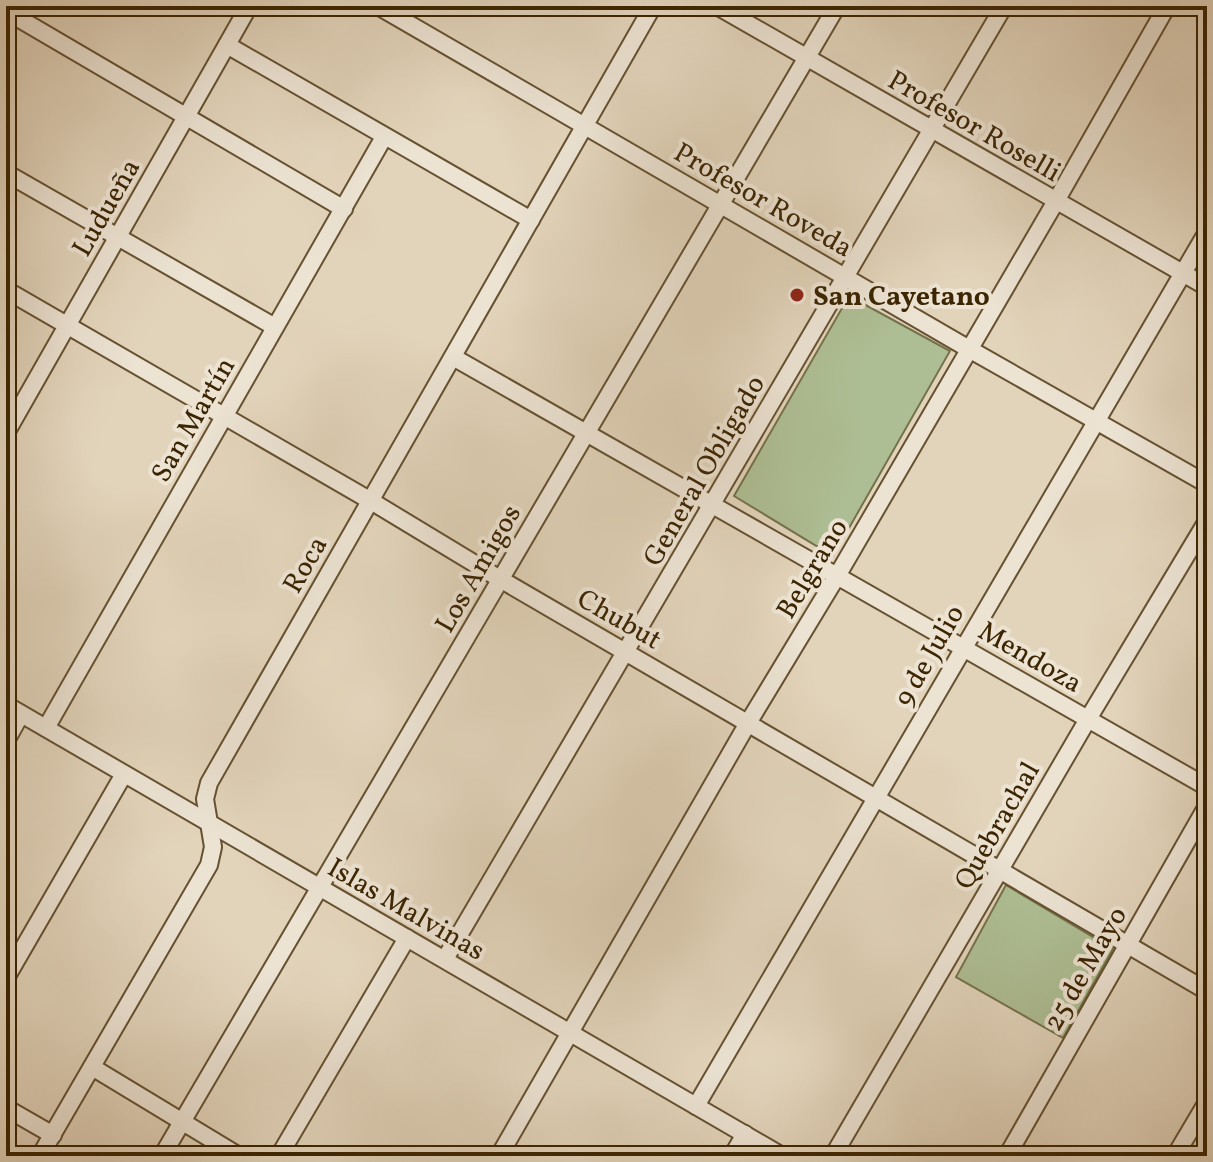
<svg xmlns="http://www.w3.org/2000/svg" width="1213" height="1162" viewBox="0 0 1213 1162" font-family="Vollkorn,serif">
<rect width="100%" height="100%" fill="#e2d4bb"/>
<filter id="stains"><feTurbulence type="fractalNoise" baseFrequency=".0025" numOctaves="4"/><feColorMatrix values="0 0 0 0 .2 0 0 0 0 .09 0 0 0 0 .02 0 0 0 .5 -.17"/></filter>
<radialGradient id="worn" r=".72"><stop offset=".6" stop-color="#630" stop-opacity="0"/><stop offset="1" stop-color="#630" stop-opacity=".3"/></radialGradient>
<g fill="#aebe94" stroke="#75724b" stroke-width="2">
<path d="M849,296L950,351L833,556L734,496Z"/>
<path d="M1006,885L1113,949L1063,1038L956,977Z"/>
</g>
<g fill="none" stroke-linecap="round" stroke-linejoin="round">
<defs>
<g id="minor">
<path d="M378,6L969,349L1207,484"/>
<path d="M717,6L1207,287"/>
<path d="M6,11L344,209"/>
<path d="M227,45L531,220"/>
<path d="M6,173L275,327"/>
<path d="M6,290L371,501L500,579L1207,991"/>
<path d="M453,357L1207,787"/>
<path d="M6,433L249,6"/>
<path d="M6,705L782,1156"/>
<path d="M46,728L384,137"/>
<path d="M6,741L21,714"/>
<path d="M445,959L1004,6"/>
<path d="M6,978L124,774"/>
<path d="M92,1067L239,1156"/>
<path d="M696,1106L1207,232"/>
<path d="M6,1108L53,1135"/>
<path d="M40,1156L209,865L213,847L205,799L209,783L653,6"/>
<path d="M162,1156L837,6"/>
<path d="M279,1156L407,938"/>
<path d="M499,1156L748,723L837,576L1056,201L1167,6"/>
<path d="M732,1156L745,1134"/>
<path d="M833,1156L1088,719L1207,521"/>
<path d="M1007,1156L1207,806"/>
<path d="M1175,1156L1207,1102"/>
</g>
</defs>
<use href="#minor" stroke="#665130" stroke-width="20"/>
<use href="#minor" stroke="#ece3d3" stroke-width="16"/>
</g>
<circle fill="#8f2418" stroke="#ece3d3" stroke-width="3" cx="797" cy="295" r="8"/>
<g text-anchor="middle" stroke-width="8" stroke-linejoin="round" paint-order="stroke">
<g font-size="28" fill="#3c2502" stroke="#ece3d3">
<text transform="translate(975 125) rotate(30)" y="10">Profesor Roselli</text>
<text transform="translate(764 199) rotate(30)" y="10">Profesor Roveda</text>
<text transform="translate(105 207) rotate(-60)" y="10">Ludueña</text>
<text transform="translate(192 419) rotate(-60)" y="10">San Martín</text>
<text transform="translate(703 470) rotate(-60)" y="10">General Obligado</text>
<text transform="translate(304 564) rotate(-60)" y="10">Roca</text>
<text transform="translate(477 568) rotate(-60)" y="10">Los Amigos</text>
<text transform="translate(811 568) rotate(-59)" y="10">Belgrano</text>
<text transform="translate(620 618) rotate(30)" y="10">Chubut</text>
<text transform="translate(928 655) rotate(-60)" y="10">9 de Julio</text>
<text transform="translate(1031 656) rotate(30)" y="10">Mendoza</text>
<text transform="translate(996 825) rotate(-60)" y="10">Quebrachal</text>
<text transform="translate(407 908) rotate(30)" y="10">Islas Malvinas</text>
<text transform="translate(1084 968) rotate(-60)" y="10">25 de Mayo</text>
</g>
<g font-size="28" font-weight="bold" fill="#3c2502" stroke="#ece3d3" text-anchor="start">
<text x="813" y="305">San Cayetano</text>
</g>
</g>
<rect width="1213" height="1162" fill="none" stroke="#e2d4bb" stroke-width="32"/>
<rect x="8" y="8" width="1197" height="1146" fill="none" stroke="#3c2502" stroke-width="4"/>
<rect x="16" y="16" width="1181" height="1130" fill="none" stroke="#3c2502" stroke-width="2"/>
<rect width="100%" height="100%" filter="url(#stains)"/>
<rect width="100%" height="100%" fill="url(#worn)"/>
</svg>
